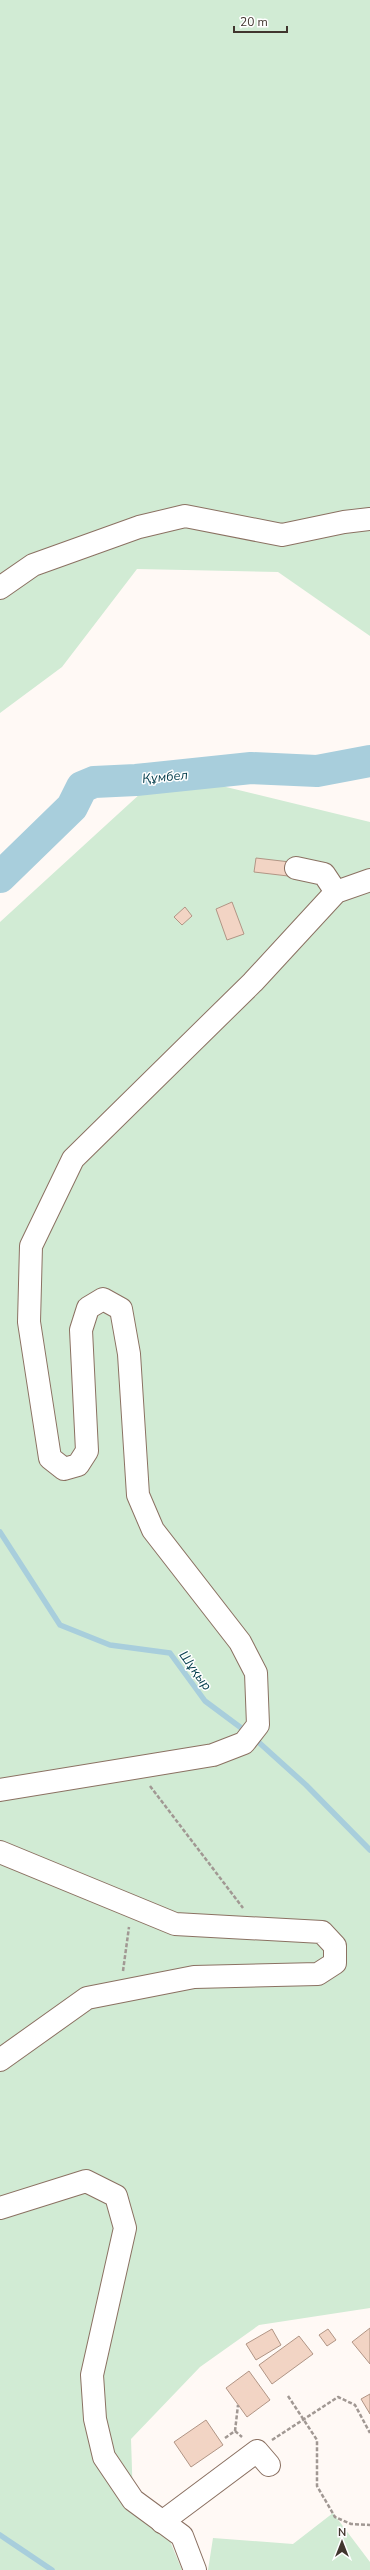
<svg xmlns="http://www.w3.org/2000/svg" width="370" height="2570" viewBox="0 0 370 2570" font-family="'Nunito Sans',sans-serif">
<rect width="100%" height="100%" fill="#fff9f5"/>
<g fill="#d1ebd4">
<path d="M0,0H370V636L278,572L137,569L62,667L0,713Z"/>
<path d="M164,772L370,822V2308L259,2325L200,2367L131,2439L133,2500L162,2522L182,2570H0V922Z"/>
<path d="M333,2513L370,2562V2570H208L213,2538L293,2544Z"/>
</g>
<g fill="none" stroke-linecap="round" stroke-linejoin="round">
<g stroke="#a8cedc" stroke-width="5.5">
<path d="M0,1532L60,1625L110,1645L170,1653L205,1701L248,1733"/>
<path d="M254,1738L306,1785L370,1850"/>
<path d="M0,2535L52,2570"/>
</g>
<path stroke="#a8cedc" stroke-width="32" d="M0,877L72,807L82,787L94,782L136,780L251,768L317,771L370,761"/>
</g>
<g fill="#f2d4c4" stroke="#b19585">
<path d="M256,858L290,862L288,876L254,872Z"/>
<path d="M232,902L244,934L227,940L216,909Z"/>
<path d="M185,907L192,916L182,925L174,917Z"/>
<path d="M370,2328V2364L352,2342Z"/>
<path d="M272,2329L281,2345L256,2360L246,2344Z"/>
<path d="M328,2329L336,2340L327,2346L319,2335Z"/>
<path d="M299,2336L313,2354L272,2384L259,2365Z"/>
<path d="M249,2371L270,2400L247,2417L226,2388Z"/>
<path d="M370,2394V2414L361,2399Z"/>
<path d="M206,2420L223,2445L191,2467L174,2442Z"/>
</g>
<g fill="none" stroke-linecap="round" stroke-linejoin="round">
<defs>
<g id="minor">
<path d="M0,588L33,565L139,527L185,516L282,535L344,522L370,519"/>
<path d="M296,868L324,874L336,892"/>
<path d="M0,1790L213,1755L244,1743L258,1725L256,1673L240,1642L153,1530L138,1495L129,1354L121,1309L103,1299L88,1308L81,1330L87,1451L78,1465L64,1469L50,1458L29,1322L31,1246L73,1159L253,982L336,892L370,880"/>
<path d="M0,1852L175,1924L322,1932L335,1946V1963L318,1974L194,1977L87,1998L0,2060"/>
<path d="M0,2208L86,2181L116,2196L125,2228L92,2375L95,2419L104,2457L133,2500L182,2536L195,2570"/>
<path d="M162,2522L257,2451L269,2465"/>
</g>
</defs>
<use href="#minor" stroke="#8b7162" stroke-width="24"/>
<g stroke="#a19893" stroke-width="2.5" stroke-dasharray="4 2" stroke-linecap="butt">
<path d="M150,1786L243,1908"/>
<path d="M123,1971L129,1927"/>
<path d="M288,2396L317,2440V2486L335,2517L351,2524L370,2525"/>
<path d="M235,2431L242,2437"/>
<path d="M225,2438L235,2431L238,2405"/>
<path d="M272,2440L338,2397L355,2405L370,2433"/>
</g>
<use href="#minor" stroke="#fff" stroke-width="22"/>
</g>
<g text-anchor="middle" stroke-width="3" stroke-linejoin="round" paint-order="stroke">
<g font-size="13" font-style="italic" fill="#003b4a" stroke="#fff">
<text transform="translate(165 776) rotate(-5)" y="5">Құмбел</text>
<text transform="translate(196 1670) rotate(54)" y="5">Шұқыр</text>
</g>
</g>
<g transform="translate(342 2542)" stroke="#ffffff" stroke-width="3" paint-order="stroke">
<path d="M0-3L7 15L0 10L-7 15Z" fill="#40352e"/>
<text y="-6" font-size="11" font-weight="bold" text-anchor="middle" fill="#40352e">N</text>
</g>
<path d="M234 26v6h53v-6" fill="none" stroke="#40352e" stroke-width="2"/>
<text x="240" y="26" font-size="12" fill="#40352e" stroke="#ffffff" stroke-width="3" paint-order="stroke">20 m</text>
</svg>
